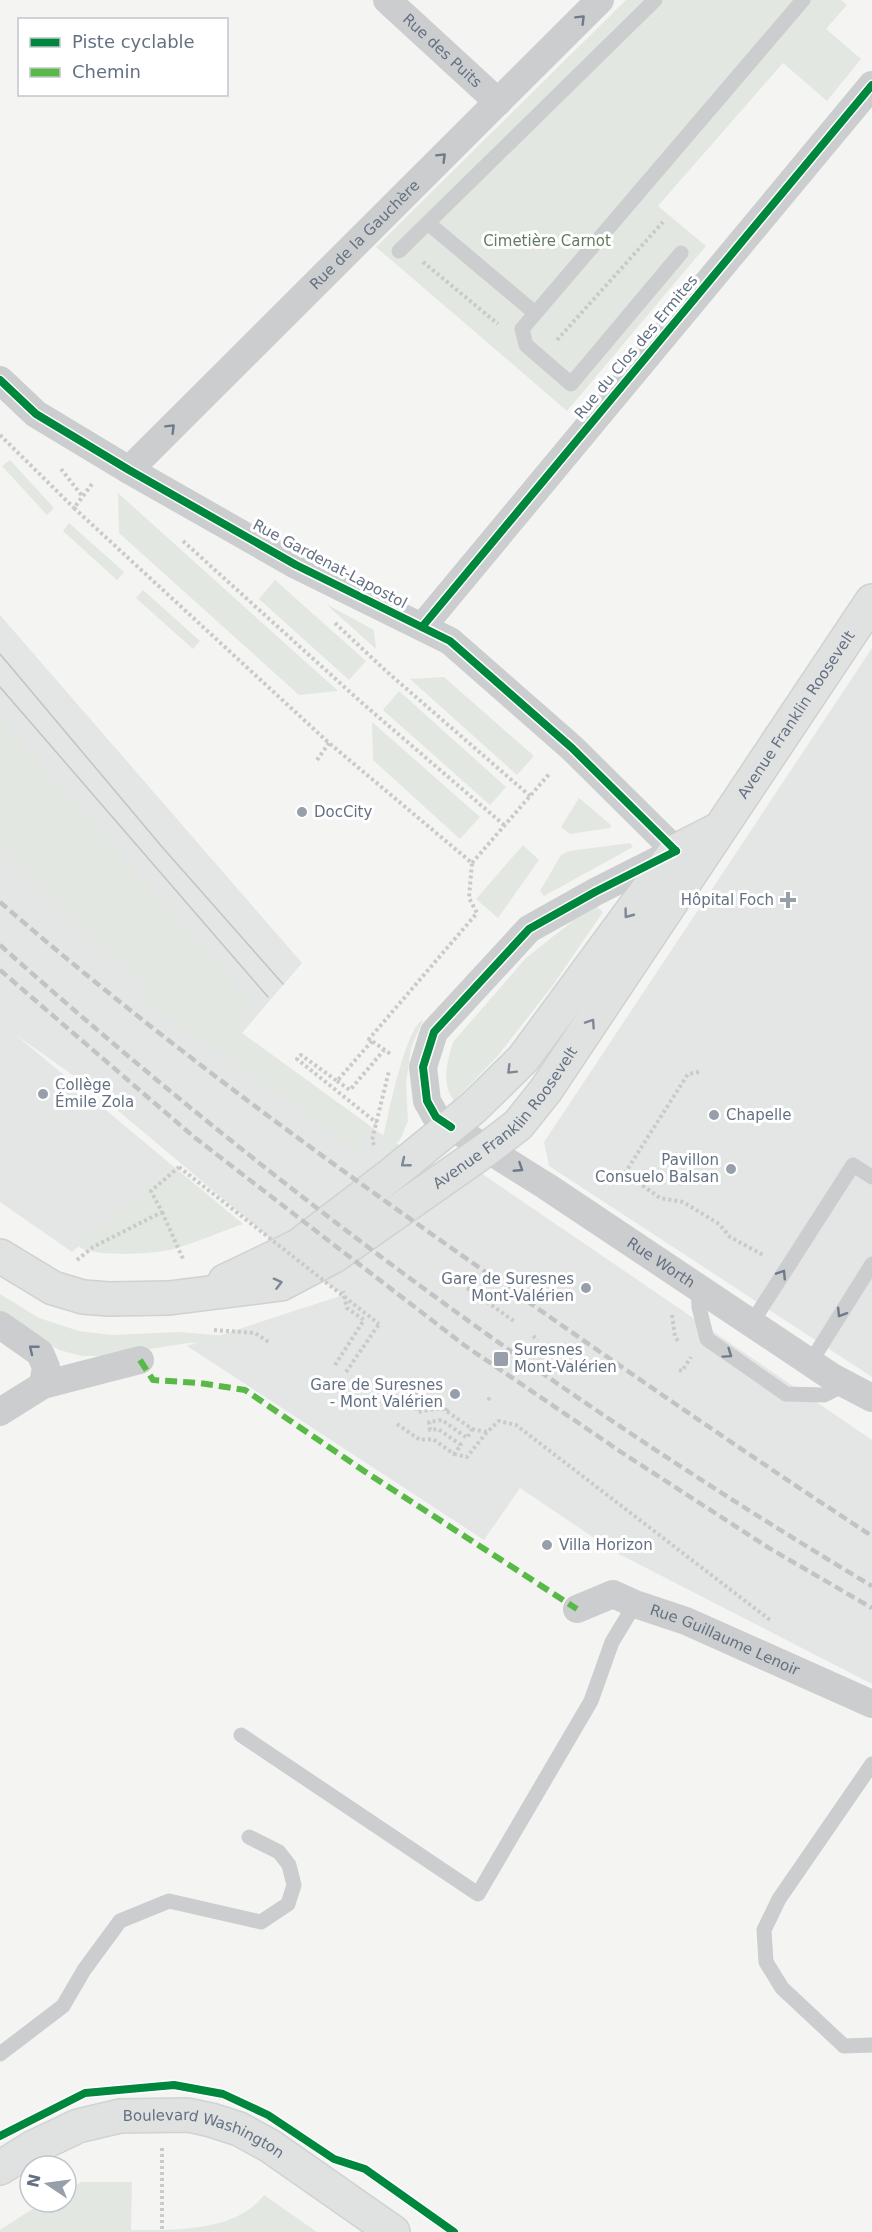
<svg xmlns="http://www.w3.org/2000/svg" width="872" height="2232" viewBox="0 0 872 2232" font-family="'DejaVu Sans',sans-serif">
<rect width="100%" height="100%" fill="#f4f5f3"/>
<g fill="#e4e6e5">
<path d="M0,615L302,963L242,1033L388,1139L461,1176L481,1173L872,1440V1684L615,1552L520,1488L484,1540L187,1346L343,1295L303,1266L91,1088L16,1035L173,1166L72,1252L0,1202Z"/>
<path d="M872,648V1377L549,1166L544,1142Z"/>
</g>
<g fill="#e3e7e1">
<path d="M626,0H841L847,5L826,29L861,59L827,101L783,63L658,206L706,246L567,411L376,247Z"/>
<path d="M10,460L54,508L47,515L2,466Z"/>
<path d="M118,493L338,691L299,695L119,533Z"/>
<path d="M69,523L124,572L117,580L63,531Z"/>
<path d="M275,580L366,661L349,680L259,599Z"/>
<path d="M143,590L200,641L193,649L136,598Z"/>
<path d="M326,604L374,630L376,649Z"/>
<path d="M444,677L534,756L517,775L410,679Z"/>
<path d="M399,691L506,787L490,805L383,710Z"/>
<path d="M0,718L256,1008L235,1028L370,1126L360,1155L217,1049H208L138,997L146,982L98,943L0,844Z"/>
<path d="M372,722L480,817L460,839L373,760Z"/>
<path d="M579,798L611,825L610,828L570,834L561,827Z"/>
<path d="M630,843L633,847L544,896L540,891L561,855L569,851Z"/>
<path d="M523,845L539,860L498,918L476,899Z"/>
<path d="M594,904L603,912L553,985L497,1057L454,1101C441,1084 447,1061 453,1042L526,958Z"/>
<path d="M423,1020L411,1048L406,1084L408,1121L401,1138L385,1155L381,1147C386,1125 405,1027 423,1020Z"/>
<path d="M173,1166L243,1224C220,1232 197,1242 174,1249C156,1254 93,1258 78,1246Z"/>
<path d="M0,1294L39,1318L79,1331L112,1335L179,1332L251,1338L252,1340L189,1343L105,1356H82L59,1350L0,1313Z"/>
<path d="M82,2182H132L131,2230C175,2230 236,2232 264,2195L317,2232H0V2230L43,2202H66V2189Z"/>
</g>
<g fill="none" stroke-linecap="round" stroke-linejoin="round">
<defs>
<g id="secondary">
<path id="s5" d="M0,2168L32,2148L78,2126L120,2116L188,2115L211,2120L239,2129L270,2146L393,2232"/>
</g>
<g id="primary">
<path id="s6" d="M0,1256L53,1288L83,1297L109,1299L169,1298L281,1284L334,1256L488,1148L518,1125L546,1090L872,601"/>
<path d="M225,1281L298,1246L392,1174L473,1108L523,1059L676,851L719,829"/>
</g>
</defs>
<use href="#secondary" stroke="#d1d2d2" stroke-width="36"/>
<use href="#primary" stroke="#d0d1d1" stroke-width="36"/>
<g stroke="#cacacb" stroke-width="4" stroke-dasharray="3 3" stroke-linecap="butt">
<path d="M423,262L498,324"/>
<path d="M557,340L663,222"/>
<path d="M0,435L74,508"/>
<path d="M61,469L83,497"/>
<path d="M92,484L74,508L329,743L472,863L469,898L477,913L369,1039L392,1055"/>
<path d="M183,541L361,702L504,825"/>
<path d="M335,623L386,671L530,796"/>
<path d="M317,760L329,743"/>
<path d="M472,863L550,773"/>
<path d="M372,1041L337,1081L301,1055L297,1059L377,1123"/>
<path d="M699,1072L688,1074L625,1173L660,1198L683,1202L719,1224L730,1237L765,1256"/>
<path d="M337,1081L350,1090L384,1050"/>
<path d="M374,1145L372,1140L389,1071"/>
<path d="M162,1212L184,1261"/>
<path d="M77,1260L93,1247L162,1212L151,1191L179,1167"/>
<path d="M467,1288L514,1321"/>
<path d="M672,1315L675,1337L679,1342"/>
<path d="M214,1330L255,1333L270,1343"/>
<path d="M533,1336L538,1340"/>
<path d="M335,1365L364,1320L347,1308L343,1291"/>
<path d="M679,1370L682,1371L691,1357"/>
<path d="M346,1372L379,1324"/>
<path d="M391,1398L414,1394"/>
<path d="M488,1400L491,1396"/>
<path d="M446,1411L449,1406"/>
<path d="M397,1424L420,1440L433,1439L454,1454L461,1445L438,1429L430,1430L429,1422L442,1420L467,1438L472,1429L442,1408L417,1412L414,1394L420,1390"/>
<path d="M472,1429L487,1432L499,1421L516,1425L770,1620"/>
<path d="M454,1454L467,1457L487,1432"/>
<path d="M162,2148V2232"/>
</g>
<g stroke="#cccdce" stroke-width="15">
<path d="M428,223L535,313"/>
<path d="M399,251L655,0"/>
<path d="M681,253L571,384L526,345L522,329L803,0"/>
<path d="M698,1287L699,1307L707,1339L786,1394L824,1395L846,1384"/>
<path d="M751,1324L853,1165L872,1177"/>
<path d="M810,1363L872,1264"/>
<path d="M241,1735L478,1894L591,1701L612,1642L635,1604"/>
<path d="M872,1764L779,1899L764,1930L766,1962L782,1988L844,2046L872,2045"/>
<path d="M0,2054L63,2006L84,1970L120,1921L169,1901L261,1922L288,1904L294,1885L289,1865L279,1852L249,1837"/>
</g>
<g stroke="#cccdce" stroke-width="28">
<path id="s1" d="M387,0L498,102"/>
<path d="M0,380L36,414L129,470L296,565L450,641L572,748L676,851"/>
<path id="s2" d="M129,470L600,0"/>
<path d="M422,627L872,85"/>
<path id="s3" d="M676,851L595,892L529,929L434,1032L423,1067L427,1101L436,1117L546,1186L832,1377L872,1398"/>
<path d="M0,1325L40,1353L46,1367L43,1385"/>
<path d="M0,1412L43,1385L140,1360"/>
<path id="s4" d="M577,1609L613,1594L635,1604L686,1621L872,1704"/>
</g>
<use href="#secondary" stroke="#e0e1e1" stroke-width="33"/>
<use href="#primary" stroke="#e0e1e1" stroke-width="33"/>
<g stroke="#c2c3c4" stroke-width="1.5">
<path d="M0,654L163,848L283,984"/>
<path d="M0,687L268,997"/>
</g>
<g stroke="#c2c3c4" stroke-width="4.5" stroke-dasharray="9 4.5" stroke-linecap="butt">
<path d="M0,902C154,1036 320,1156 487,1273C614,1362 742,1451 872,1536"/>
<path d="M0,945C270,1186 561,1400 872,1586"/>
<path d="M0,970L194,1137L464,1345L624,1454L769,1548L872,1608"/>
</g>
<path stroke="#cacacb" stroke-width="4" stroke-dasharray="3 3" stroke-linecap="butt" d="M179,1167L379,1324"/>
<path stroke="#58b947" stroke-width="6" stroke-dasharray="12 6" stroke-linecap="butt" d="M140,1360L153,1380L200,1383L245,1390L364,1471L577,1609"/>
<defs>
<g id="cycleway">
<path d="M0,380L36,414L129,470L296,565L450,641L572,748L676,851"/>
<path d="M422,627L872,85"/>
<path d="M451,1127L436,1117L427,1101L423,1067L434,1032L529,929L595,892L676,851"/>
<path d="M0,2136L85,2093L174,2085L223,2094L268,2115L334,2159L365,2169L454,2232"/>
</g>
</defs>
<use href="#cycleway" stroke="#fff" stroke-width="11"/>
<use href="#cycleway" stroke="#00873e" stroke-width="8"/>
</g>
<defs><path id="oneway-chevron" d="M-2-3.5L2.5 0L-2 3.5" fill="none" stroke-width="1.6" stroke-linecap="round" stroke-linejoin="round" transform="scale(1.5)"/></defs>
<g stroke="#6e7a8a">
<use href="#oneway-chevron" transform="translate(581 19) rotate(-45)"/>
<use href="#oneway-chevron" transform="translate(442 157) rotate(-45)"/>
<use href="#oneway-chevron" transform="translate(171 428) rotate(-45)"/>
<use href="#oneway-chevron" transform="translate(519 1168) rotate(33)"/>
<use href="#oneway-chevron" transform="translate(782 1274) rotate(-57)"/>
<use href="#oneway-chevron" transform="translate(841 1313) rotate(122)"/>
<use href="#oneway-chevron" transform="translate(33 1349) rotate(-141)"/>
<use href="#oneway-chevron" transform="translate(728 1354) rotate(35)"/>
</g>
<g stroke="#7d8796">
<use href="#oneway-chevron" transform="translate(628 914) rotate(127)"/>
<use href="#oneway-chevron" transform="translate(591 1023) rotate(-56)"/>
<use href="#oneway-chevron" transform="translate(511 1070) rotate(135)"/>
<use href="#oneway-chevron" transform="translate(405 1163) rotate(141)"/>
<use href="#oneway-chevron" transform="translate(278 1283) rotate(-14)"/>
</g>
<g fill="#969faa" stroke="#fff" stroke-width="2">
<circle cx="302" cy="812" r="6"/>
<path d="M785 891h6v6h6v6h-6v6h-6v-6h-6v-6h6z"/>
<circle cx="43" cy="1094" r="6"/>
<circle cx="714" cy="1115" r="6"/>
<circle cx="731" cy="1169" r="6"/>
<circle cx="586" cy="1288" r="6"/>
<rect x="493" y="1351" width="16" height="16" rx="3"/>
<circle cx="455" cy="1394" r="6"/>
<circle cx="547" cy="1545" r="6"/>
</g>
<g text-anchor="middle" stroke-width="6" stroke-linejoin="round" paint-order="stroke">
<g font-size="15" fill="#647183" stroke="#fff">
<text dy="5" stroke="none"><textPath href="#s1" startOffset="75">Rue des Puits</textPath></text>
<text dy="5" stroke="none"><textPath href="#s2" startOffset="333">Rue de la Gauchère</textPath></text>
<text transform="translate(636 347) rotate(-50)" y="5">Rue du Clos des Ermites</text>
<text transform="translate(330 564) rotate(28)" y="5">Rue Gardenat-Lapostol</text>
<text dy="5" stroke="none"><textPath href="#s6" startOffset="1074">Avenue Franklin Roosevelt</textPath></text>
<text dy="5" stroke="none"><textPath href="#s6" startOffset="574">Avenue Franklin Roosevelt</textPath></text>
<text dy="5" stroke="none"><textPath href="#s3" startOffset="664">Rue Worth</textPath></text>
<text dy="5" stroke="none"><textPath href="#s4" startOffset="160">Rue Guillaume Lenoir</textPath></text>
<text dy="5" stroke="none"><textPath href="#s5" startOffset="219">Boulevard Washington</textPath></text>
</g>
<g font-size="15" fill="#647a63" stroke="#fff">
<text x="547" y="246">Cimetière Carnot</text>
</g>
<g font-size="15" fill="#647183" stroke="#fff" text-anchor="start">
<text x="314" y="817">DocCity</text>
<text x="774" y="905" text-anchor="end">Hôpital Foch</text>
<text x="55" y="1090">Collège<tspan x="55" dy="17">Émile Zola</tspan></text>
<text x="726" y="1120">Chapelle</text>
<text x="719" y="1165" text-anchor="end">Pavillon<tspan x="719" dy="17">Consuelo Balsan</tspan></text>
<text x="574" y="1284" text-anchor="end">Gare de Suresnes<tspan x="574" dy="17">Mont-Valérien</tspan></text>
<text x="514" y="1355">Suresnes<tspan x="514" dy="17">Mont-Valérien</tspan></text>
<text x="443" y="1390" text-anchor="end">Gare de Suresnes<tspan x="443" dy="17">- Mont Valérien</tspan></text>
<text x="559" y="1550">Villa Horizon</text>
</g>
</g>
<rect x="18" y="18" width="210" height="78" fill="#ffffff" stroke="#c1c6cd" stroke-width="1.5"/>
<rect x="30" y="38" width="30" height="9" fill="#00873e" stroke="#c1c6cd" stroke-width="1.5"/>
<text x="72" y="48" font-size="18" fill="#647183">Piste cyclable</text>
<rect x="30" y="68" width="30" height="9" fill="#58b947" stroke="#c1c6cd" stroke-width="1.5"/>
<text x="72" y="78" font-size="18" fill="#647183">Chemin</text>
<g transform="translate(48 2184) rotate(283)"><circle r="28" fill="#ffffff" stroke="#c1c6cd" stroke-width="1.5"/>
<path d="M0-4.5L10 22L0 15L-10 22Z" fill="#969faa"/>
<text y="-9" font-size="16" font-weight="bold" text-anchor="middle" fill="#647183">N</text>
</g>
</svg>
